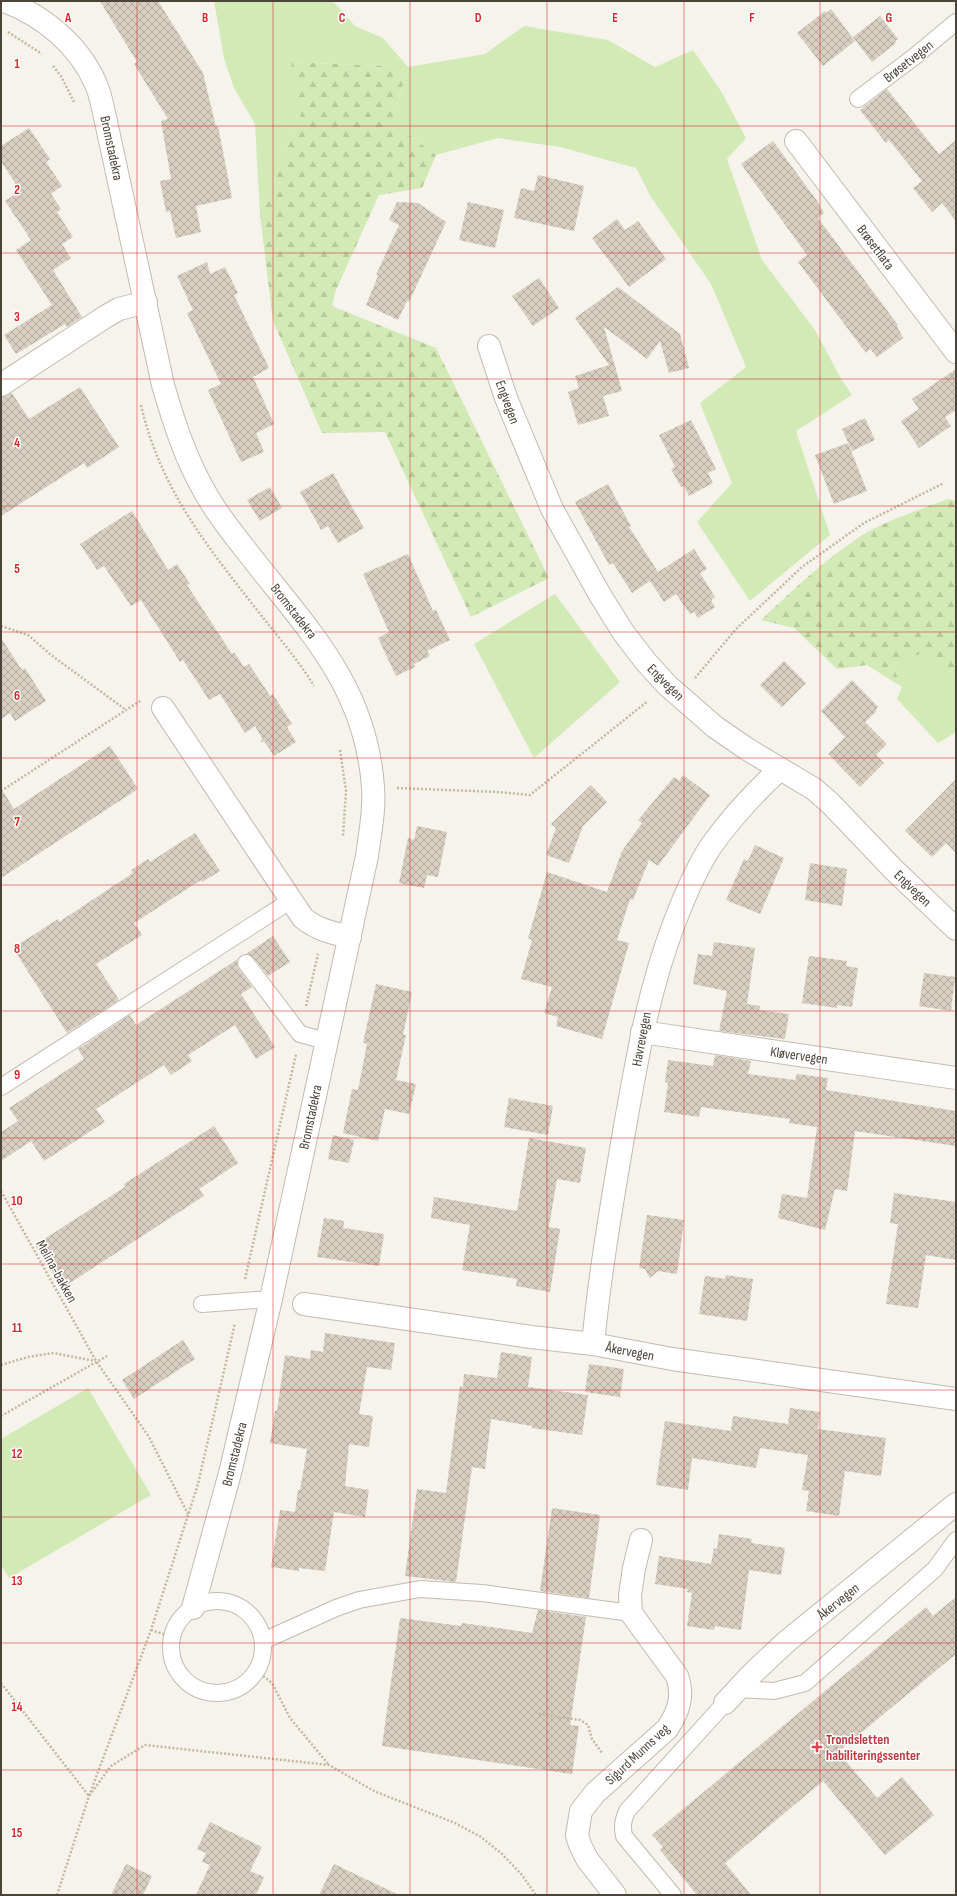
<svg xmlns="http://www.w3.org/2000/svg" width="957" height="1896" viewBox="0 0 957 1896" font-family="'Sofia Sans Condensed',sans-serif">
<defs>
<pattern id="forest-firs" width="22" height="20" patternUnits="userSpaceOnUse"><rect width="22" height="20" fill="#d2eab5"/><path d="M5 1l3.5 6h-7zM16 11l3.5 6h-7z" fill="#b6ca9c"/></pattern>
<pattern id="building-cross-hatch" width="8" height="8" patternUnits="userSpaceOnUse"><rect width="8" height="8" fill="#d8cfc1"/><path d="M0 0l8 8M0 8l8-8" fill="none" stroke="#b1aa9e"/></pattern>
</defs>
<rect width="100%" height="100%" fill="#f6f3ec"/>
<g fill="#d2eab5">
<path d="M214,1H333L355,26L383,38L408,67L485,54L524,26L608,40L655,67L693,50L721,91L746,138L727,159L762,260L815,330L840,377L852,395L796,431L830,535L750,601L697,522L732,483L700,403L746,367L711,284L651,197L636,168L560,147L498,138L436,155L392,122L408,67L292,62L301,114L260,215L255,124L234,88L224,58Z"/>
<path d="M555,594L620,682L534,758L474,644Z"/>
<path d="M920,653L956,684V732L938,743L897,699L902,687L892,664Z"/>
<path d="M88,1388L151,1495L9,1578L1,1565V1439Z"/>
</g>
<g fill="url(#forest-firs)">
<path d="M291,62L408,67L392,122L436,155L422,188L379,195L336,290L332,306L436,348L549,578L471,617L385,432L322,433L273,321L260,215L301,114Z"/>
<path d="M948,499L956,501V684L920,654L892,664L902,687L867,665L837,669L794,628L761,620C793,590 824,560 861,536C884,521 922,509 948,499Z"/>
</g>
<g fill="url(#building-cross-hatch)">
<path d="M100,1H158L203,73L216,127L218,126L232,198L196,206L201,232L176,238L170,211L166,212L160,181L171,179L161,121L168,119L134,64L137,62Z"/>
<path d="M831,9L855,41L823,66L797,33L825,11L827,13Z"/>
<path d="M880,16L898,39L895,41L896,43L872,62L853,37Z"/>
<path d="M887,89L939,154L956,140V221L942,203L932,212L913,188L922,181L889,140L886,143L860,110Z"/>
<path d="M29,128L50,159L46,162L62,186L51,194L61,209L57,212L73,237L62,244L71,258L53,270L82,317L67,327L65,324L16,354L4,335L52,305L16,250L31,240L5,201L20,191L1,161V146Z"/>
<path d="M773,141L818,202L824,213L818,218L898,325L897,326L903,338L877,357L870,349L866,353L798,262L807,255L741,164Z"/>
<path d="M538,175L584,186L574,231L514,218L521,188L534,191Z"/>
<path d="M397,202L418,203L446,222L409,302L407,301L398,320L366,305L378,276L376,275L399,225L389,220Z"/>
<path d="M468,202L504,210L495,248L459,240Z"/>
<path d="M617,219L625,230L638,221L666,259L629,287L592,238Z"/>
<path d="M207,262L210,274L225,267L238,293L234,295L269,368L253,377L274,424L256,433L264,452L241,462L208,390L221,384L187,313L193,310L177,276Z"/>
<path d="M539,278L559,308L533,326L512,296Z"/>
<path d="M618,287L680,334L689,368L669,373L660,341L647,359L604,327L622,391L603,396L609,416L578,425L568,392L579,388L575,376L609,365L575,318Z"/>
<path d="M956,369V410L945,417L951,426L919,448L901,421L919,409L912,399Z"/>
<path d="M80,387L119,447L87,468L84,463L1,516V397L12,393L29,419Z"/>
<path d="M865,418L875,440L852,451L842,429Z"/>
<path d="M691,420L716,469L708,473L713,483L689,496L684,486L681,487L671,469L675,467L659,435Z"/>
<path d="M848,443L867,491L834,504L815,455Z"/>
<path d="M333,473L364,528L338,543L328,526L321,530L300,492Z"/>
<path d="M608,484L631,526L629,527L658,572L694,549L707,569L700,573L715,597L711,600L715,607L698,618L694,612L690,614L676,594L664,602L650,581L632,593L613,563L609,565L575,502Z"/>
<path d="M270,487L282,508L260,521L247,500Z"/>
<path d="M132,511L168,570L177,564L190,584L187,585L232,654L234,652L244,667L249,664L271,697L272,693L292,724L287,727L296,742L274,756L264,741L261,743L262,738L255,726L245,733L220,694L209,700L183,660L180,662L141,600L131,606L104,566L97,570L80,544Z"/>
<path d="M408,554L433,611L436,610L450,640L427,651L430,656L414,664L415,667L396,676L378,638L389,632L363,574Z"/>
<path d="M1,638L22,670L25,668L46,701L15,721L10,713L1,719Z"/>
<path d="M784,661L806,683L782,707L760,685Z"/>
<path d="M852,680L878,707L875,710L877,711L865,722L887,744L876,755L884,763L860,787L828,754L845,737L821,711Z"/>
<path d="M110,746L138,789L1,878V788L14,809Z"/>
<path d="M683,775L710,795L658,866L649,860L633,900L630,899L617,940L629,943L602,1039L556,1026L558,1017L544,1013L552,987L521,979L532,940L528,939L547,872L607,892L622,851L642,823L638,820L674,777L679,781Z"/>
<path d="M956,779V853L946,843L932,857L905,831Z"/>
<path d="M591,785L607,802L583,826L569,863L546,855L556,828L551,824Z"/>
<path d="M417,826L447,832L438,877L427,875L424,888L399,883L408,838L414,840Z"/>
<path d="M195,833L220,871L202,882L201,880L134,923L142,935L96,964L119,1000L67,1033L13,948L58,919L59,922L133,873L131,870L148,859L150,862Z"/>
<path d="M755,845L784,858L760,914L726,900L744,859L748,861Z"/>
<path d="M810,863L847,869L842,906L805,900Z"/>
<path d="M273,936L290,962L268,976L253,957L246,954Z"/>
<path d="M714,942L755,948L747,1004L760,1006L759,1010L789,1014L785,1039L719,1031L727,991L693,984L698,954L712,956Z"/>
<path d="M809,956L847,961L846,966L858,968L852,1007L837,1005V1008L802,1003Z"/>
<path d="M238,959L237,964L238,968L252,987L241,994L275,1047L256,1059L235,1025L188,1055L192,1061L171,1075L164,1065L96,1109L105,1122L44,1161L31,1141L1,1161V1132L18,1121L9,1108L84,1059L78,1049L130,1015L136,1025Z"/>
<path d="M924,973L955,977L951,1011L919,1006Z"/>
<path d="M376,984L412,992L403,1035H406L396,1080L416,1084L409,1114L385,1109L378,1141L343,1133L352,1089L358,1090L367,1044L363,1043Z"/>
<path d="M715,1055L751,1061L748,1074L795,1080L797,1074L828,1078L826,1090L956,1111V1146L855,1131L847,1191L835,1189L825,1230L778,1218L782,1194L807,1198L817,1127L789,1123L790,1119L701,1107L699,1117L664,1112L668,1083L665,1082L668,1060L713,1066Z"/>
<path d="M509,1098L553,1106L548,1135L504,1127Z"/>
<path d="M214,1126L238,1163L199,1189L204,1196L62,1288L35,1245L125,1187L124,1184Z"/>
<path d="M333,1135L354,1140L349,1163L328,1159Z"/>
<path d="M529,1138L586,1148L580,1183L557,1179L549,1227L560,1229L550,1292L516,1286L517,1279L462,1270L470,1225L431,1218L434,1197L517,1211Z"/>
<path d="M894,1193L956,1202V1260L926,1255L918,1308L886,1304L898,1224L890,1223Z"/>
<path d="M647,1215L684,1220L677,1274L658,1271L650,1278L645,1269L639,1268Z"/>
<path d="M324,1218L344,1221L343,1228L384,1234L379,1266L317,1257Z"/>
<path d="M726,1275L753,1279L747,1321L699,1314L705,1276L725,1279Z"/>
<path d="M325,1333L395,1343L391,1370L367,1367L359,1414L373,1416L369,1447L349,1444L345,1486L369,1490L365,1517L334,1512L325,1571L299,1568V1571L271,1567L280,1510L295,1512L298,1490H300L307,1449L270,1443L275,1411H277L285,1355L310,1359L311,1350L323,1352Z"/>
<path d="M183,1340L195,1359L134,1399L122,1380Z"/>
<path d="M501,1352L532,1357L528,1387L588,1395L582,1435L532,1428V1426L491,1419L485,1469L472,1467L456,1582L405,1576L417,1489L446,1493L460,1386L463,1387L464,1374L497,1378Z"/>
<path d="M589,1364L624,1369L620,1397L585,1392Z"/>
<path d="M790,1408L820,1412L818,1429L886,1438L881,1476L845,1471L839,1516L806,1511L809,1491L802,1490L808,1455L760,1448L756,1468L692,1458L688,1490L656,1485L665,1421L731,1431L733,1416L788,1424Z"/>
<path d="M552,1508L600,1515L589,1598L540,1591Z"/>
<path d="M719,1534L752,1539L751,1543L785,1548L781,1575L749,1570L741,1630L715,1626L714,1630L687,1626L692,1593L687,1592L688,1589L655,1584L659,1556L711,1564L714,1548L717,1549Z"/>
<path d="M956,1597V1654L838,1752L877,1798L902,1777L934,1815L885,1855L823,1781L725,1863L751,1895H697L660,1850L663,1847L652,1835L926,1607L933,1616Z"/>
<path d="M538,1610L586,1617L570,1725L579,1726L572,1774L382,1746L400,1618L461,1626L462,1623L532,1633Z"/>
<path d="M210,1822L262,1847L250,1871L264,1877L256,1895H196L210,1865L202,1862L206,1853L197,1849Z"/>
<path d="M126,1864L152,1876L143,1895H111Z"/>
<path d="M334,1864L399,1895H319Z"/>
</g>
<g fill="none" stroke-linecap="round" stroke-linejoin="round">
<defs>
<g id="service">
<path d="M858,99L914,57L956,22"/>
<path d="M246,963L300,1034L327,1041"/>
<path d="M1,1087L290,901"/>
<path d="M202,1304L271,1299"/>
<circle cx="217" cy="1647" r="46"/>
<path d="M263,1641L336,1608L359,1600L420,1589L482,1593L631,1613"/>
<path d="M738,1689L774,1691L805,1683L935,1569L956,1540"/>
<path d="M673,1895L624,1836C622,1826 623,1820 627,1811L725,1703"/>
</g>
<g id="minor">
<path d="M4,1C42,15 78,44 95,82C99,90 101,99 103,108L163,385C174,423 186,460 206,494C220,519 239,541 256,563C313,635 366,690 373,787C375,810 370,833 367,856L271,1299L230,1473L193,1608"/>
<path d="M796,141L956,352"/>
<path d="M489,346L506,398L552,509L600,595L623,632L646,662L667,685L715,727L747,749L814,789L831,804L894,870L956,929"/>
<path d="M1,385L105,317L119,309L146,302"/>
<path d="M163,708L303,918C318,930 332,933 350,937"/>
<path d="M642,1032L956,1078"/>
<path d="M304,1304L531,1337L593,1344L672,1359L956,1399"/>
<path d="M593,1344C600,1272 612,1202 624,1132C637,1059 648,991 675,921C685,895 696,869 711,846C731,818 754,793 779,770"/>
<path d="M725,1703L752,1674L786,1642L956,1504"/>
<path d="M615,1895L587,1859L580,1845L577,1835L581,1811L595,1793L667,1729C679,1711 684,1696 677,1676L631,1613L630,1595L634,1568L641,1540"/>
</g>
</defs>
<use href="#service" stroke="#c2bbae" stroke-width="18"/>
<use href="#minor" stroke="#c2bbae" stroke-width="24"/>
<g stroke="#c4b79f" stroke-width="2.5" stroke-dasharray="2 2" stroke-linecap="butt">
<path d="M8,32L42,54"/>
<path d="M53,66L61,76L74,102"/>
<path d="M141,405C160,489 209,549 261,615C279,638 299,661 314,686"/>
<path d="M1,626L28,635L51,655L126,710"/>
<path d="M695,678L736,629L802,567L864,523L944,483"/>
<path d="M340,750L346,791L343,836"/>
<path d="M397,788L498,792L530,795L648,701"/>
<path d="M1,791L140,701"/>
<path d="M306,1006L318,954"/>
<path d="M1,1191L96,1361L149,1437L188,1514"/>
<path d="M245,1279L296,1054"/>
<path d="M1,1365L28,1357L53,1353L95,1361"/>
<path d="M1,1416L107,1356"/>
<path d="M151,1630L172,1637"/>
<path d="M257,1671L272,1683L290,1718L329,1765"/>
<path d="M1,1683L89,1796L111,1766L145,1745L329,1765L374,1791L455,1823L481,1837L502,1854L522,1875L536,1895"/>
<path d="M539,1714L580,1720L588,1725L592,1739L602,1753"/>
<path d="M57,1895L89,1796L151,1630L198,1484L235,1323"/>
</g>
<use href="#service" stroke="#fff" stroke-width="16"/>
<use href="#minor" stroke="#fff" stroke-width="22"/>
</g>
<path fill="none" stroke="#d62828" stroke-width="1" stroke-opacity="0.55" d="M137,1V1895M273,1V1895M410,1V1895M547,1V1895M684,1V1895M820,1V1895M1,126H956M1,253H956M1,379H956M1,506H956M1,632H956M1,758H956M1,885H956M1,1011H956M1,1138H956M1,1264H956M1,1390H956M1,1517H956M1,1643H956M1,1770H956"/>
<path fill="#e0444e" stroke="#fff" stroke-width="1.5" d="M815 1741h4v4h4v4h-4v4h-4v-4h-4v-4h4z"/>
<g text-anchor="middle" stroke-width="3" stroke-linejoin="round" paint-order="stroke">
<g font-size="14" fill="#4b4439" stroke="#fff">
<text transform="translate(908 61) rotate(-38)" y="5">Brøsetvegen</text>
<text transform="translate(112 148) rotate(78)" y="5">Bromstadekra</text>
<text transform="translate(876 247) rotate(53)" y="5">Brøsetflata</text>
<text transform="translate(508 402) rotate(70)" y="5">Engvegen</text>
<text transform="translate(294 611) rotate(52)" y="5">Bromstadekra</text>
<text transform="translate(666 682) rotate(45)" y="5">Engvegen</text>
<text transform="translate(913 888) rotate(44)" y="5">Engvegen</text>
<text transform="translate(641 1039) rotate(-79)" y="5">Havrevegen</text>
<text transform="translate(799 1055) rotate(8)" y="5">Kløvervegen</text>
<text transform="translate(310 1117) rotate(-78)" y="5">Bromstadekra</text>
<text transform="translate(57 1271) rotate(61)" y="5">Melina-bakken</text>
<text transform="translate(630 1351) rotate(11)" y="5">Åkervegen</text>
<text transform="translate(234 1454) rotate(-76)" y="5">Bromstadekra</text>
<text transform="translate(838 1601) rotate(-39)" y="5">Åkervegen</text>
<text transform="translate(637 1754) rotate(-43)" y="5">Sigurd Munns veg</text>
</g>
<g font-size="14" font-weight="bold" fill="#be3a42" stroke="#fff" text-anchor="start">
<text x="826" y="1744">Trondsletten<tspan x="826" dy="16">habiliteringssenter</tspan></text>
</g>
</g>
<g font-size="13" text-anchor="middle" font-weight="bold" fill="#d62828" stroke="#fff" stroke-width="3" stroke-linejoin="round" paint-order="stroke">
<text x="68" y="22">A</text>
<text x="205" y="22">B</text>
<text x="342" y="22">C</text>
<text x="478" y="22">D</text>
<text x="615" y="22">E</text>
<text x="752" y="22">F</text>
<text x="889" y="22">G</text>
<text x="17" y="68">1</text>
<text x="17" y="194">2</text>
<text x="17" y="321">3</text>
<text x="17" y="447">4</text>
<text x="17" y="573">5</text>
<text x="17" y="700">6</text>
<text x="17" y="826">7</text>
<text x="17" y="953">8</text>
<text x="17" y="1079">9</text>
<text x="17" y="1205">10</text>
<text x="17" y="1332">11</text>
<text x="17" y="1458">12</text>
<text x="17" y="1585">13</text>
<text x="17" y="1711">14</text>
<text x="17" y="1837">15</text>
</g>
<rect width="957" height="1896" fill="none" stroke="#4b4439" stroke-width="4"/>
</svg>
